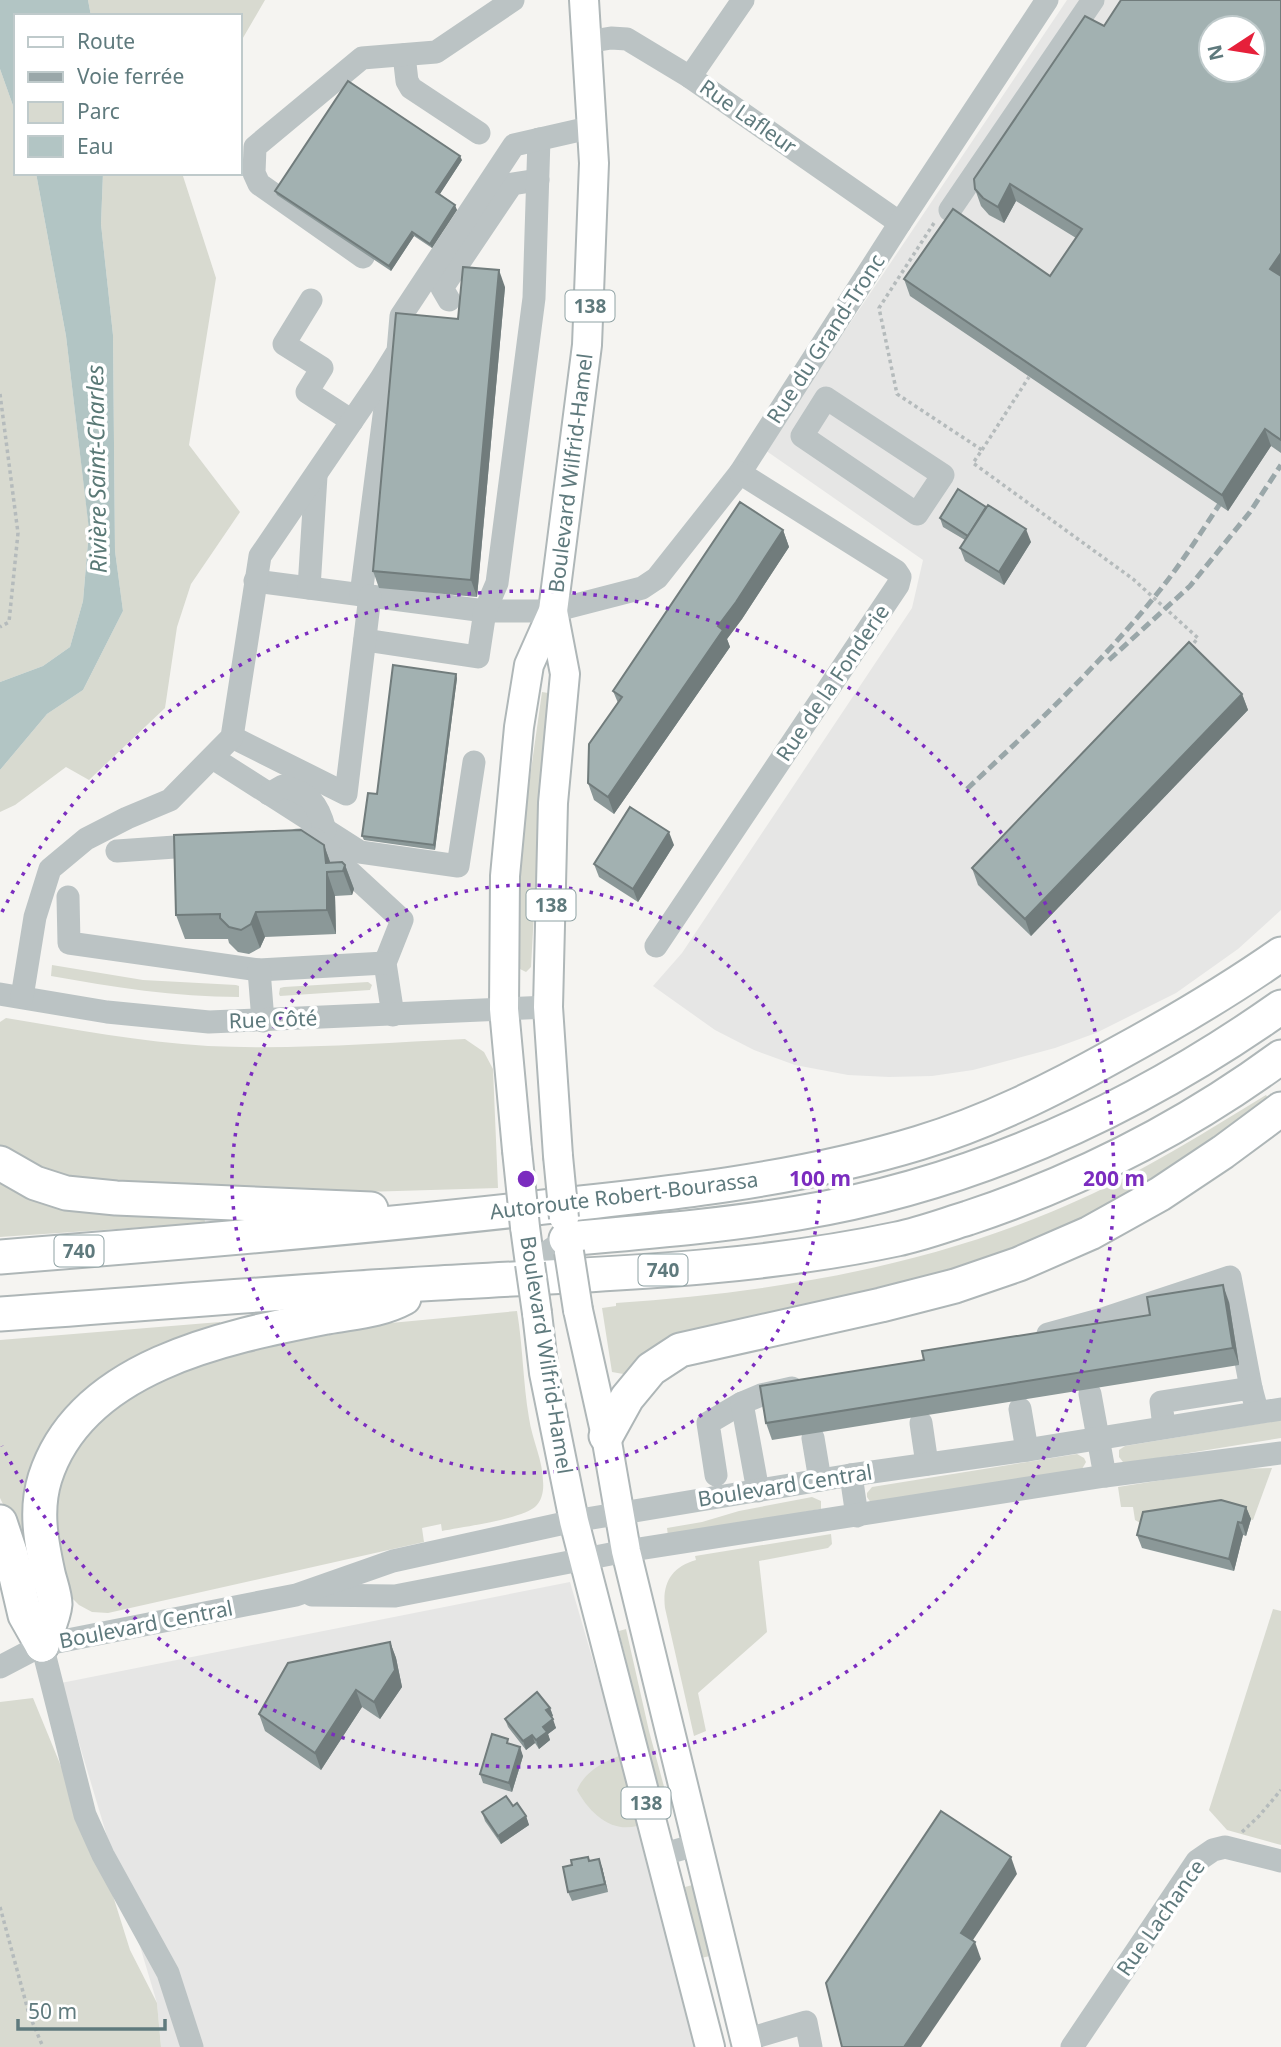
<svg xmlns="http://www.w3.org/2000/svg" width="1281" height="2047" viewBox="0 0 1281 2047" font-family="'Noto Sans',sans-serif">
<rect width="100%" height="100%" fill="#f5f4f1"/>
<g fill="#e6e6e5" fill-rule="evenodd">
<path d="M1067,0H1281V910L1238,949L1176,993L1096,1033L1055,1048L973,1070L932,1076L889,1077L848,1075L795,1065L754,1050L715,1030L653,986L682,953L912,608L923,560L765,450ZM1211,28H1253V70H1211Z"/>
<path d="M570,1582L706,2047H161L157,2003L61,1683Z"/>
</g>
<g fill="#d8dad0">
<path d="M88,0H265L240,43V16H91Z"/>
<path d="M0,69L16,114V173H36L66,336L89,529L83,601L70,647L43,666L0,682Z"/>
<path d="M103,173H182L216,278L189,445L240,512L191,584L177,627L165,708L89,780L66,767L15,805L0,812V770L47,714L83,690L123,611L115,551L113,335L101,224Z"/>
<path d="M542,692L548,693L541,786L531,967L526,972L520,969L519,965V876L525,813Z"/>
<path d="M52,965L143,980L236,985L239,986V997C175,997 113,987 51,976Z"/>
<path d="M368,982L372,985L370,990L280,996L279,994L280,988L284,987Z"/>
<path d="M6,1018C74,1029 140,1042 208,1046C294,1050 380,1043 465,1039L484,1052L493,1069L498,1188L330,1193L54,1180L0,1147V1022Z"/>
<path d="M1266,1095L1272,1104L1074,1230L629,1375L612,1372L602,1308L616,1306V1303C765,1293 913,1269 1051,1212C1127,1181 1196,1138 1266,1095Z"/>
<path d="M0,1175L204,1211L205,1223L0,1237Z"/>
<path d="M517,1311C523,1347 523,1383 529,1418C532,1439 543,1461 543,1481C544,1490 542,1500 536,1506C523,1519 462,1527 442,1531L441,1524L422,1528L424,1542L108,1613L92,1612L79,1605L67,1593L57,1565L53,1490L94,1418L189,1365L327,1329Z"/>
<path d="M220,1322L221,1334L95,1392L32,1540L22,1543L0,1498V1340Z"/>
<path d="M1281,1420V1438L1127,1463L1123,1462L1119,1457V1450L1125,1446Z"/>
<path d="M1077,1454L1084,1458L1086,1462L1082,1469L871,1503L867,1497V1493L872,1487Z"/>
<path d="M1272,1468L1253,1520L1225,1513L1142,1524L1135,1520L1133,1507H1121L1118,1487L1233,1469Z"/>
<path d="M812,1497L821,1501V1509L668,1536L667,1528L702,1522L739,1511Z"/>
<path d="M831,1534L832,1544L828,1548L759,1561L767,1632L698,1693L706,1731L694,1736L665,1608C662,1584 671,1567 696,1560L695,1556Z"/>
<path d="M1273,1609L1281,1611V1845L1227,1830L1209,1810Z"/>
<path d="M626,1629L649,1731L670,1809L662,1811L619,1631Z"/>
<path d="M33,1698L109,1883L130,1950L157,2003L161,2047H0V1702Z"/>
<path d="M619,1756L637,1826C610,1833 589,1812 577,1790C585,1772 601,1763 619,1756Z"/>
<path d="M696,1884L710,1956L701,1958L691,1923L685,1887Z"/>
</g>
<g fill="#b2c5c4">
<path d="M0,0H88L91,16H16V114L0,69Z"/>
<path d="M36,173H103L101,224L113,335L115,551L123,611L83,690L47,714L0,770V682L43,666L70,647L83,601L89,530L66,336Z"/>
</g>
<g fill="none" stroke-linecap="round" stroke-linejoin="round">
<defs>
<g id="major">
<path d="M553,611L565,674L553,803L548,1007L558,1156"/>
<path d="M517,1150L504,1009L505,876L519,727L529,665L553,611L587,345L594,163L584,0"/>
<path d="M525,1227L530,1264"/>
<path d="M578,1310L606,1436L626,1551L747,2047"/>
<path d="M537,1313L544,1373L574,1521L710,2047"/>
</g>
<g id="highway">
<path d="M0,1163L35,1183L66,1193L116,1198L371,1209"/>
<path d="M566,1239C644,1232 721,1226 798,1213C973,1184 1136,1109 1281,1007"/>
<path d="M0,1257C179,1243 357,1228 535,1208C664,1194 794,1181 919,1143C988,1122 1052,1090 1115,1055C1172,1024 1228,991 1281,954"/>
<path d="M0,1314C146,1304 293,1291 439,1283C592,1274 747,1271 897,1239C921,1234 945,1225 968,1218C1079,1181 1187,1126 1281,1057"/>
<path d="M606,1436L627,1398L651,1369L680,1350L881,1305L955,1286L1019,1264L1090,1233L1160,1194L1223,1152L1281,1109"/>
<path d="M0,1522L11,1555L25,1615L42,1645"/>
<path d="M42,1645C46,1633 54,1617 55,1604C55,1595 50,1582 48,1573C41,1541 35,1510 45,1478C81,1365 226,1337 327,1317C354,1312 380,1311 404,1298"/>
</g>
</defs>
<use href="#major" stroke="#afb7b8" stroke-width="32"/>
<use href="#highway" stroke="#aeb6b7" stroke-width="37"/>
<g stroke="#b5bbbc" stroke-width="3.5" stroke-dasharray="3.5 3.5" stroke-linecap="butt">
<path d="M934,223L879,308L897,394L982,450L973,463L1133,579L1198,638L1189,649"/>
<path d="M0,394L18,533L9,622L0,627"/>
<path d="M982,450L1029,377"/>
<path d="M1242,1832L1259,1816L1281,1790"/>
<path d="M0,1907L29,2014L43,2047"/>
</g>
<g stroke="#bbc3c4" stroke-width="23">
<path d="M587,42L611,38L627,39L690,77L900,223"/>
<path d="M404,55L407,81L411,88L479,133"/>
<path d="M690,77L743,0"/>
<path d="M950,210L1093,0"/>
<path d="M363,257L259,184L254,173L255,147L362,58L436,52L513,0"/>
<path d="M311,300L284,344L322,368L307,392L352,421"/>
<path d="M449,300L442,288L512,184L538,180"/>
<path d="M826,398L943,475L917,514L802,436Z"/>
<path d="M255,581L485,611H553L642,588L657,578L740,473L900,223L1047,0"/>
<path d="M309,588L316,476"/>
<path d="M361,595L390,369"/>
<path d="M365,640L478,657L485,611L497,583L534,298L539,139"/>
<path d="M232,737L346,794L370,596"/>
<path d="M213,758L360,852L458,866L474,762"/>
<path d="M269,794L283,786C310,794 318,803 325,830"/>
<path d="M298,840L314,839L402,920L385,963L393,1015"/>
<path d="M117,851L204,845"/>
<path d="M68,897L69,943L259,970L385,963"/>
<path d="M656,946L898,585L900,577L896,571L740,473"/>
<path d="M259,970L263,1021"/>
<path d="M0,994L107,1012L209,1022L548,1007"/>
<path d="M22,997L35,917L50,869L86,839L127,818L170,800L232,737L260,556L380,380L398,351L401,316L514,145L593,127"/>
<path d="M530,1264L566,1239"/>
<path d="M1048,1334L1106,1318L1230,1277L1251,1388"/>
<path d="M1090,1394L1105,1476"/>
<path d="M1020,1409L1027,1450"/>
<path d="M921,1423L927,1464"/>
<path d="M1164,1427L1161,1402L1251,1388L1255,1403"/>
<path d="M813,1438L820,1480"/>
<path d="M716,1475L708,1423L742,1403"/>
<path d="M851,1475L857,1516"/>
<path d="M758,1491L742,1403L761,1395L792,1388"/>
<path d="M312,1595L395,1596L626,1551L1105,1476L1281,1453"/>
<path d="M42,1645L85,1815L103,1855L168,1973L192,2047"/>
<path d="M0,1667L42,1645L296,1595L393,1561L574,1521L851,1475L1027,1450L1281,1409"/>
<path d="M660,1855L696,1845"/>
<path d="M745,2040L806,2022L811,2047"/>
<path d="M1072,2047L1197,1861L1213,1850L1225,1847L1281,1861"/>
</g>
<use href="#major" stroke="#fff" stroke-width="28"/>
<use href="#highway" stroke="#fff" stroke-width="33"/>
<g stroke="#9aa7a9" stroke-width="5" stroke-dasharray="10 5" stroke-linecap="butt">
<path d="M1109,660L1190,586L1250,512L1281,465"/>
<path d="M967,789C1033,727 1099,666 1156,595C1183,562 1205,526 1229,490"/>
</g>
<defs>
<g id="major-bridge">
<path d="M517,1150L525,1227"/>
<path d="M558,1156L564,1218"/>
<path d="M569,1252L578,1310"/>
<path d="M530,1264L537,1313"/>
</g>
</defs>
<use href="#major-bridge" stroke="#afb7b8" stroke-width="32" stroke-linecap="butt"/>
<use href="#major-bridge" stroke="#fff" stroke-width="28"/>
</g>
<g fill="#8b9898">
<path d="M1281,0V453L1271,446L1228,511L910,296L904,279L1050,276L1076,238L1016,201L1004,223L989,215L981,206L975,189L1104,26Z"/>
<path d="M462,160L439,195L457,210L432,248L414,236L391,271L277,195L275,191Z"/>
<path d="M505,287L477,597L379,588L373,571L458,319Z"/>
<path d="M940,518L1031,542L1004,585L965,561L960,548L965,540L943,527Z"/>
<path d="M783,530L789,547L742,619L727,639L730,647L614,814L594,800L588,783L618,703L613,691Z"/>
<path d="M457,678L435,850L364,840L362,836L377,794Z"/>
<path d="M1242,694L1248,710L1031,936L978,885L972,868Z"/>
<path d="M324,845L330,862L345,865L354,889L352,895L335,896L336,934L265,937L260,948L249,954L238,952L229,943L228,939H185L176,915Z"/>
<path d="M674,845L638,902L599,877L594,864Z"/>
<path d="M1229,1302L1239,1365L772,1440L766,1423L924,1360Z"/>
<path d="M1246,1507L1251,1519L1246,1536L1243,1535L1234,1571L1142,1548L1137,1535Z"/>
<path d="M390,1642L396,1658L402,1687L380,1719L362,1707L321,1770L265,1731L259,1714Z"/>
<path d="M550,1708L553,1716L551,1717L556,1728L548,1734L550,1740L539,1749L535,1743L526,1750L508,1727L505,1719Z"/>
<path d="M509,1743L523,1756L512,1792L483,1783L480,1774Z"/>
<path d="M513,1806L526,1816L529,1825L501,1844L485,1821L482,1812Z"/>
<path d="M589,1861L602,1867L608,1892L572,1901L568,1892Z"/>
</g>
<g fill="#717c7c">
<path d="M460,156L462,160L438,197L436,192Z"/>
<path d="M1010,184L1016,201L1004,223L998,207Z"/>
<path d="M455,205L457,210L432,248L430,244Z"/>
<path d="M412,232L414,236L391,271L389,266Z"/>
<path d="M1281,253V279L1270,269Z"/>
<path d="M499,270L505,287L477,597L471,580Z"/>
<path d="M1265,429L1271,446L1228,511L1222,495Z"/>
<path d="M1026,529L1031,542L1004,585L999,572Z"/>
<path d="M783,530L789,547L742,619L727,639L730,647L614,814L608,797L718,626Z"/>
<path d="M456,674L457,678L435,850L434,845Z"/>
<path d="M1242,694L1248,710L1031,936L1025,919Z"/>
<path d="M669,832L674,845L638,902L633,889Z"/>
<path d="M324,845L333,870L326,863Z"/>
<path d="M345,865L354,889L352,895L343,871Z"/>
<path d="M327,872L335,896L336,934L327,910Z"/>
<path d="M256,912L265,937L260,948L251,924Z"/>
<path d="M1223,1285L1229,1302L1239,1365L1233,1348Z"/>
<path d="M1246,1507L1251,1519L1246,1536L1242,1523Z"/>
<path d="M1238,1522L1243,1535L1234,1571L1229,1559Z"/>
<path d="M390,1642L396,1658L402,1687L380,1719L374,1702Z"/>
<path d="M356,1690L362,1707L321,1770L315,1753Z"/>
<path d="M550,1708L553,1716L549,1719L546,1710Z"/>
<path d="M553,1719L556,1728L548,1734L550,1740L539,1749L536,1740L543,1727Z"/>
<path d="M532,1735L535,1743L526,1750L523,1741Z"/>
<path d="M520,1747L523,1756L512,1792L509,1783Z"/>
<path d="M526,1816L529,1825L501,1844L498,1836Z"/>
<path d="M1011,1857L1017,1874L967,1949L961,1933Z"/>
<path d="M599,1859L602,1867L608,1892L605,1884Z"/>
<path d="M975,1942L981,1959L921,2047H904Z"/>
</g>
<g fill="#a2b1b1" stroke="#717c7c" stroke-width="2" fill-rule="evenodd">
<path d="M1121,0H1281V253L1270,269L1281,276V440L1265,429L1222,495L904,279L953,209L1050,276L1082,229L1010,184L998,207L983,198L975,189L974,179L1085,16L1104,26ZM1211,28H1253V70H1211Z"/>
<path d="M348,81L460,156L436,192L455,205L430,244L412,232L389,266L275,191Z"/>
<path d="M463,267L499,270L471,580L373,571L396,313L458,319Z"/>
<path d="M958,489L986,507L968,536L940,518Z"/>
<path d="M740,502L783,530L736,602L718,626L723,630L608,797L588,783L589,744L622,697L613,691Z"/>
<path d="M988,505L1026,529L999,572L960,548Z"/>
<path d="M1189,642L1242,694L1025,919L972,868Z"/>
<path d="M393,665L456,674L434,845L362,836L368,793L377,794Z"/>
<path d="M630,807L669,832L633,889L594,864Z"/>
<path d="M301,830L324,845L326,863L342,862L345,865L343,871L327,872V910L256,912L251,924L241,930L229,927L220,918V914L176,915L174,835Z"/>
<path d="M1223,1285L1233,1348L766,1423L760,1386L924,1360L922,1351L1150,1315L1147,1297Z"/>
<path d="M1221,1500L1246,1507L1242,1523L1238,1522L1229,1559L1137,1535L1143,1512Z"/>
<path d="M390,1642L395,1670L374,1702L356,1690L315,1753L259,1714L288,1663Z"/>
<path d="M537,1692L550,1708L546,1710L553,1719L543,1727L547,1732L536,1740L532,1735L523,1741L505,1719Z"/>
<path d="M492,1734L508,1739L507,1743L520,1747L509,1783L480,1774Z"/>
<path d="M506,1796L513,1806L517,1803L526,1816L498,1836L482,1812Z"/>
<path d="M941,1811L1011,1857L961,1933L975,1942L904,2047H842L826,1983Z"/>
<path d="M588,1857L589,1861L599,1859L605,1884L568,1892L563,1867L572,1865L571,1860Z"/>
</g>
<g fill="none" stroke="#7b2cbf" stroke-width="3.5" stroke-dasharray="3.5 7">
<circle cx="526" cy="1179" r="294"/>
<path d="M2 912A588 588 0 1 1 2 1446"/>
</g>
<g text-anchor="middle" stroke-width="7" stroke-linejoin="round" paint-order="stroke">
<g fill="#fff" stroke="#8fa2a4" stroke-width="2">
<rect x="565.5" y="290.5" width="49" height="31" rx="5"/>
<rect x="526.5" y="889.5" width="49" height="31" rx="5"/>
<rect x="54.5" y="1235.5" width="49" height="31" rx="5"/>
<rect x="638.5" y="1254.5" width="49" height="31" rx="5"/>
<rect x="621.5" y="1787.5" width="49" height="31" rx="5"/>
</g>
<g font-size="19" font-weight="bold" fill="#5f7a7d">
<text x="590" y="313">138</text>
<text x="551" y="912">138</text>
<text x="79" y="1258">740</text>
<text x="663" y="1277">740</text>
<text x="646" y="1810">138</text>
</g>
<g font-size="21" fill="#5f7a7d" stroke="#fff">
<text transform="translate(748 117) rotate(35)" y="7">Rue Lafleur</text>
<text transform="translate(826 339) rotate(-57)" y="7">Rue du Grand-Tronc</text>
<text transform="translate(571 473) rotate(-83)" y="7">Boulevard Wilfrid-Hamel</text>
<text transform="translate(833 683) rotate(-56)" y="7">Rue de la Fonderie</text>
<text transform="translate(273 1020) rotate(-2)" y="7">Rue Côté</text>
<text transform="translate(624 1196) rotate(-7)" y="7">Autoroute Robert-Bourassa</text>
<text transform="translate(546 1355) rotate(81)" y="7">Boulevard Wilfrid-Hamel</text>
<text transform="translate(785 1486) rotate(-9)" y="7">Boulevard Central</text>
<text transform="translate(146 1625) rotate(-11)" y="7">Boulevard Central</text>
<text transform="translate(1161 1918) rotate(-55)" y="7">Rue Lachance</text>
</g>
<g font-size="23" font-style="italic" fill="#5a7976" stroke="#fff">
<text transform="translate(97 469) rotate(-91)" y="8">Rivière Saint-Charles</text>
</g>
</g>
<circle cx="526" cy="1179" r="10" fill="#7b2cbf" stroke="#fff" stroke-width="3.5"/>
<g font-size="21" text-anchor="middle" font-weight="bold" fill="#7b2cbf" stroke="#fff" stroke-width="7" stroke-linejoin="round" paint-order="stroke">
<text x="820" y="1186">100 m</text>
<text x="1114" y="1186">200 m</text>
</g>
<rect x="14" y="14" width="228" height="161" fill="#ffffff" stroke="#bfcacb" stroke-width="2"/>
<rect x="28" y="37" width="35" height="10" fill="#ffffff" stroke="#bfcacb" stroke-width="2"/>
<text x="77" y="49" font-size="21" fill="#5f7a7d">Route</text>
<rect x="28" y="72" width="35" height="10" fill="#9aa7a9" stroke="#bfcacb" stroke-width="2"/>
<text x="77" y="84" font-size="21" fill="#5f7a7d">Voie ferrée</text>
<rect x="28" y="102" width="35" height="21" fill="#d8dad0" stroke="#bfcacb" stroke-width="2"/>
<text x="77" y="119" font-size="21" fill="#5f7a7d">Parc</text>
<rect x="28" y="136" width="35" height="21" fill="#b2c5c4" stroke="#bfcacb" stroke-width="2"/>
<text x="77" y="154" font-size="21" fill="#5f7a7d">Eau</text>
<g transform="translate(1232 49) rotate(258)"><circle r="33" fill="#ffffff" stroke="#bfcacb" stroke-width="2"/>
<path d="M0-5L12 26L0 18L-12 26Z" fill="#e6203a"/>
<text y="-10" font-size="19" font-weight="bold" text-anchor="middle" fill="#5f7a7d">N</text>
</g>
<path d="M18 2019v10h147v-10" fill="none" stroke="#5f7a7d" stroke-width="3.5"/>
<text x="28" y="2019" font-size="21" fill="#5f7a7d" stroke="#ffffff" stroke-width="5" paint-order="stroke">50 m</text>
</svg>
